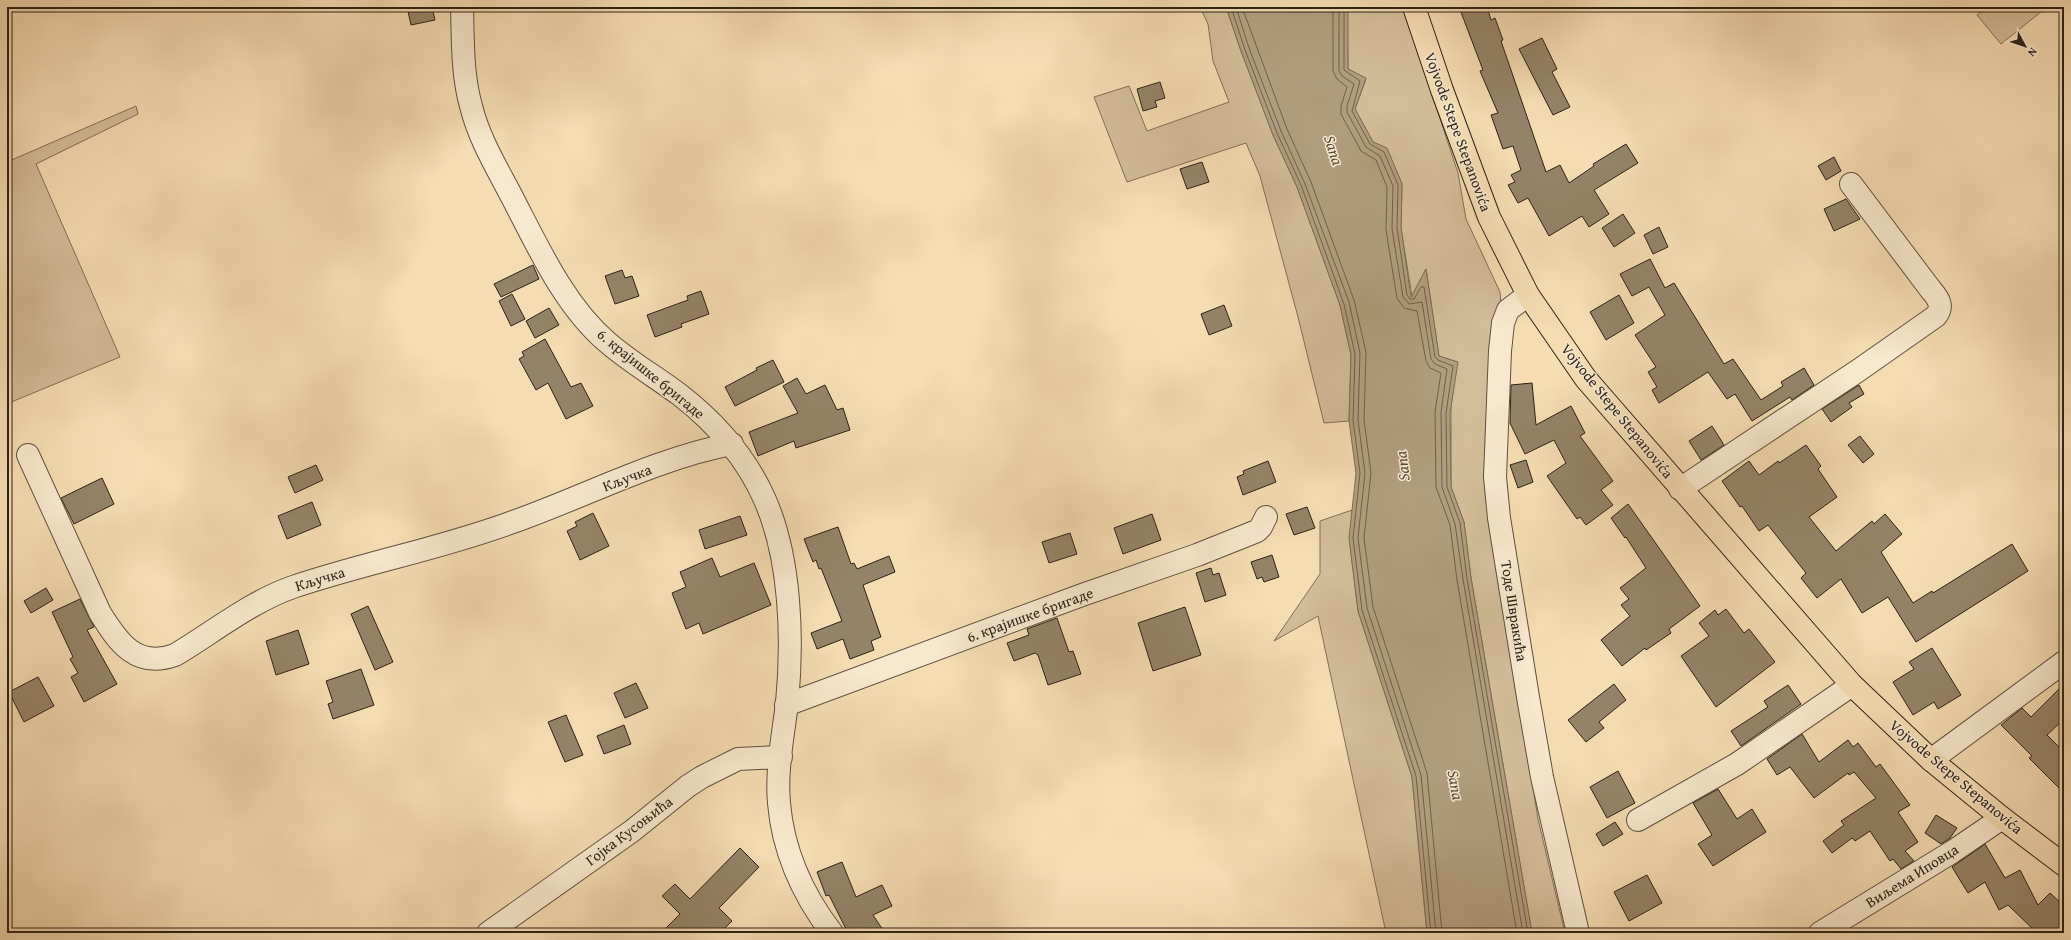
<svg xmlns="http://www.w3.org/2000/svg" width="2071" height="940" viewBox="0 0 2071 940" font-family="'Gentium Book Plus',serif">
<rect width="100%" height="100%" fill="#f5dcb3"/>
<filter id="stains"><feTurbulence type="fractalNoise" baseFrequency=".005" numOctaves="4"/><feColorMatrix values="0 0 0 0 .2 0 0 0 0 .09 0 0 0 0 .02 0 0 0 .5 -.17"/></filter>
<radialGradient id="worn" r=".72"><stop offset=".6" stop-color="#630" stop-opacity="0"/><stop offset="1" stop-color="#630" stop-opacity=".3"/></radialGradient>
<g fill="#d3bc99" stroke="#806f58">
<path d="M1200,7H1226L1241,51L1273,135L1297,187L1340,305L1351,355L1349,421L1324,423L1298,317L1260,176L1246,143L1127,182L1094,97L1129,86L1147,131L1229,102L1213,61L1208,24Z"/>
<path d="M1347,7H1403L1458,173L1466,219L1500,292L1501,305L1493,417L1513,662L1538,819L1565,933H1532L1471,578L1464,522L1451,487V406L1457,362L1439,356L1426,269L1412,297L1401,228L1402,184L1387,149L1373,142L1355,109L1366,79L1348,69Z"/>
<path d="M1988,7H2047L2001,44L1977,15Z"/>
<path d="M136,106L138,114L36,164L120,357L9,403L7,400V162Z"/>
<path d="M1352,510L1350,545L1358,611L1412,777L1427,933H1386L1318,616L1274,641L1320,574V521Z"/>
</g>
<path fill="#b19d7e" stroke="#7c6c55" d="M1226,7L1348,8V69L1366,78L1355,109L1373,142L1387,148L1402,184L1401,228L1411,297L1426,269L1439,356L1458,362L1450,413L1451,487L1464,522L1471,578L1532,933H1427L1412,777L1358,611L1349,538L1356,473L1349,421L1351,355L1340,305L1297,187L1273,135L1241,51Z"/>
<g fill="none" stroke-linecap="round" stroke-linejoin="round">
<g stroke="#6e604b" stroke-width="1">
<path d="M1231,7L1245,50L1277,133L1301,185L1344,304L1355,354L1353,420L1360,473L1353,538L1362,610L1416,776L1431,933"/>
<path d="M1236,7L1249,48L1281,131L1305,184L1349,302L1360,353L1358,420L1365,473L1358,538L1367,608L1421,775L1436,933"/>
<path d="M1242,7L1287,129L1311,182L1354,300L1366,352L1364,420L1371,473L1364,538L1373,607L1427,773L1442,933"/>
<path d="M1333,7V71L1337,79L1347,87L1341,106V114L1361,151L1376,160L1387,187L1386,230L1397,298L1404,308L1417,311L1426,361L1430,368L1441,373L1435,412L1436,487L1450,525L1457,580L1517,933"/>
<path d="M1339,7V71L1342,76L1354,84L1347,106V112L1366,147L1380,156L1393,186L1392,229L1403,297L1409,304L1422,302L1431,359L1435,364L1447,369L1441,412L1442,487L1455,524L1463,579L1523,933"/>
<path d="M1344,7V70L1360,81L1352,111L1370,144L1384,152L1398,185L1397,228L1407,295L1410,299H1414L1421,287H1424L1435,357L1438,360L1453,366L1446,413L1447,487L1460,523L1467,579L1528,933"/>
</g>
</g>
<g fill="#958369" stroke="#2c2218">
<path d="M407,7H432L435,20L411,25Z"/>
<path d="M1459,7H1487L1491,20L1495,18L1503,40L1501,41L1546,172L1560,165L1569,183L1594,166L1593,164L1626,144L1638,163L1594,190L1609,214L1589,227L1582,216L1549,236L1528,198L1518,203L1508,185L1515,182L1511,175L1521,170L1513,146L1503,149L1491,115L1498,113L1480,71L1483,70Z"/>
<path d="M1542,38L1557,69L1552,72L1570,107L1553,115L1519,49Z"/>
<path d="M1160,82L1165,98L1155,101L1157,107L1143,111L1137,89Z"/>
<path d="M1834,157L1841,171L1826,180L1818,166Z"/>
<path d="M1202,162L1209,182L1187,189L1180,169Z"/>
<path d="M1846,199L1860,219L1834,231L1824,209Z"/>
<path d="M1623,214L1635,233L1614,247L1602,228Z"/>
<path d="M1659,227L1668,247L1653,254L1644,235Z"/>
<path d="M1650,259L1665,288L1674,283L1724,364L1733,359L1761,400L1783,386L1781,382L1804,368L1814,385L1792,400L1790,397L1752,421L1735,394L1727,399L1708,372L1659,403L1652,390L1657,387L1648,372L1656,367L1635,335L1665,315L1649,287L1632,296L1620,274Z"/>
<path d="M533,265L539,279L501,297L494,284Z"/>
<path d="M622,270L625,278L632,276L639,296L615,304L605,276Z"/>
<path d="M701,291L709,314L681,324L682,327L655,337L647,315L688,300L687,296Z"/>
<path d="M512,294L525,319L511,326L499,301Z"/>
<path d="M1619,295L1634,323L1606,340L1590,312Z"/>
<path d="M1224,305L1232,326L1209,335L1201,314Z"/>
<path d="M549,308L559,325L535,338L526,321Z"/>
<path d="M545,339L571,387L581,383L593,406L566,419L548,383L536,390L519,359L524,356L522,352Z"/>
<path d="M773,360L784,382L735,406L725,387L757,370L756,368Z"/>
<path d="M797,378L806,394L825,385L837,410L843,408L850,430L796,448L794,441L758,456L749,432L798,413L783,386Z"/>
<path d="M1532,383L1536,425L1571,406L1585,433L1580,436L1613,481L1601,490L1613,505L1586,525L1580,517L1577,519L1547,476L1566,463L1554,440L1525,454L1510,423L1511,385Z"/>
<path d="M1859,385L1864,394L1849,403L1852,407L1831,422L1822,409Z"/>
<path d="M1712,426L1724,445L1701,460L1689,441Z"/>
<path d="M1860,436L1874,454L1863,463L1848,445Z"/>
<path d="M1806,445L1821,466L1818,469L1837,497L1809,517L1836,551L1872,521L1874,524L1885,514L1902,534L1881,552L1913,603L1932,591L1933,593L2012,544L2028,571L1916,642L1888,597L1862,613L1841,579L1817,598L1801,578L1806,573L1768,525L1759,531L1742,506L1740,507L1722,481L1749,461L1759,475L1778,461L1779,463Z"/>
<path d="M1526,460L1533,482L1518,488L1510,465Z"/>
<path d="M1268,461L1276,482L1243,495L1237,477L1244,474L1243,471Z"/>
<path d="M316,465L323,480L295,493L288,477Z"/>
<path d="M102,478L114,504L74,524L61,498Z"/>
<path d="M312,502L321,525L287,539L278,516Z"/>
<path d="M1628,504L1700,606L1669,629L1671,633L1646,650L1645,648L1622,666L1601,640L1630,616L1621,605L1629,599L1620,588L1646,568L1626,537L1625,538L1611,518Z"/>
<path d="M1307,507L1315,528L1294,535L1286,514Z"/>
<path d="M593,513L609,546L580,560L567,531L577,526L575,522Z"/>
<path d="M1152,514L1161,540L1123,554L1114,528Z"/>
<path d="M740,516L747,535L705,549L699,530Z"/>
<path d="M838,527L851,564L854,563L857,569L889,556L895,572L863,585L881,637L871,641L874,650L850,659L843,639L817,649L811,633L842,621L821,568L819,569L816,560L813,562L804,539Z"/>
<path d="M1070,533L1077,554L1049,563L1042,542Z"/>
<path d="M1272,555L1279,577L1264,582L1262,577L1257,579L1251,562Z"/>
<path d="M712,558L720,577L754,563L771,605L703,634L699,623L686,629L672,593L686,587L680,572Z"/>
<path d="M1211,568L1213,575L1219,573L1226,595L1205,602L1196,573Z"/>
<path d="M46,588L53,600L31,613L24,601Z"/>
<path d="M80,599L94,627L87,630L117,684L84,702L71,677L78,673L70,659L73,657L52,612Z"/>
<path d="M368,606L393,662L375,670L351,614Z"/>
<path d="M1185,607L1201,655L1153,671L1138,623Z"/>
<path d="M1726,609L1744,633L1749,629L1775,662L1716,707L1681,656L1709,636L1699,623L1715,610L1718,615Z"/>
<path d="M1057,618L1069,652L1073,651L1081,674L1048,685L1038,655L1035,653L1014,661L1007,643L1029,635L1027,629Z"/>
<path d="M298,630L309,664L276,675L266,641Z"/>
<path d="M1932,648L1961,695L1938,709L1934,702L1913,715L1893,682L1914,669L1909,662Z"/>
<path d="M361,669L374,705L333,719L328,704L333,702L326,681Z"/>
<path d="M38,677L54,706L24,722L9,692Z"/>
<path d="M636,683L648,708L625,718L614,693Z"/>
<path d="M1614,684L1626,700L1599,722L1604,728L1586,742L1568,720Z"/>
<path d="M2064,684V719L2047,735L2064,752V793L2029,758L2032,756L2001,725L2022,708L2031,717Z"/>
<path d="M1788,685L1801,704L1741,746L1731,731L1768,707L1764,701Z"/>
<path d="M566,715L583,755L565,762L548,722Z"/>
<path d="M624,725L631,744L604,754L597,736Z"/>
<path d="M1802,734L1819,762L1848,740L1853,747L1858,743L1876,767L1880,764L1910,805L1898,812L1918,842L1905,851L1914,861L1901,869L1893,859L1890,861L1870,831L1855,841L1852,838L1832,853L1823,841L1844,825L1841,821L1876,798L1854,772L1849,775L1848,773L1814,798L1790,767L1777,775L1767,759Z"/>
<path d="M1618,771L1635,803L1607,818L1590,787Z"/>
<path d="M1718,789L1737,819L1752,809L1766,832L1713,866L1698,844L1712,835L1693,803Z"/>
<path d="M1936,815L1957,828L1950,838L1941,844L1925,833Z"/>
<path d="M1615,822L1623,834L1603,846L1596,834Z"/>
<path d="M1985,844L2005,878L2020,870L2038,905L2050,893L2064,906V926L2057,933H2037L2008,905L1999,910L1985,882L1968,893L1952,867Z"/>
<path d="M740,848L759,867L719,908L732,921L720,933H661L680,914L662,896L675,884L690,899Z"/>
<path d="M842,862L856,897L882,885L892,906L873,915L885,933H848L829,895L826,896L817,872Z"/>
<path d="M1647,875L1662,903L1629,921L1614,892Z"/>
</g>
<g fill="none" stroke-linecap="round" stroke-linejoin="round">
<defs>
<g id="minor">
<path d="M462,7C463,41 462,74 471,106C479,139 497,168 512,197C538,247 564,305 607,342C630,362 656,377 680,395C716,423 747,459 765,500C791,559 793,640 787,703C783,736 776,770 779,803C783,851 803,895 832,933"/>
<path d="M1528,295L1508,310L1503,323L1500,351L1495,477L1499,518L1528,697L1542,777L1578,933"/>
<path d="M28,455L100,613C118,642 136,669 175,655C212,633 252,601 293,587C364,563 439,549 510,523C582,498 657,458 732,444"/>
<path d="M1680,489L1859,370L1936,316C1944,306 1938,298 1931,290L1851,184"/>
<path d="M786,705L1082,595L1197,555L1257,531L1261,527L1266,517"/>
<path d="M1931,760L2064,662"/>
<path d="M1638,820L1737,764L1852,685"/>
<path d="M488,933L632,831L688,786L702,777L738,759L781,757"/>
<path d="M1820,933L1952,852L2002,818"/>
</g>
<path id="major" d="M1414,7L1442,90L1489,217L1528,295L1586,379L1852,685L1931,760L2002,818L2064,865"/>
</defs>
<use href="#minor" stroke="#5e503f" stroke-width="24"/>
<use href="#major" stroke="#2c2218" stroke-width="24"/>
<use href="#minor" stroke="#f8e8ce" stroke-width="22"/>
<use href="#major" stroke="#f5dcb3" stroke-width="22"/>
</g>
<g text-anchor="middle" stroke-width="3" stroke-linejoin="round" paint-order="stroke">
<g font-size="15" fill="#2c2218" stroke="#f8e8ce">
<text transform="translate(1458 132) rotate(70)" y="5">Vojvode Stepe Stepanovića</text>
<text transform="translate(651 374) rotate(39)" y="5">6. крајишке бригаде</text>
<text transform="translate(1617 411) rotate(51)" y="5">Vojvode Stepe Stepanovića</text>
<text transform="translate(627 478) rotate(-21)" y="5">Кључка</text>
<text transform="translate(320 579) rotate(-17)" y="5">Кључка</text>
<text transform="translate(1514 611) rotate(81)" y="5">Тоде Швракића</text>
<text transform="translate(1030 615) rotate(-20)" y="5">6. крајишке бригаде</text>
<text transform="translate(1956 777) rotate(40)" y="5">Vojvode Stepe Stepanovića</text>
<text transform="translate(629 831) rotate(-37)" y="5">Гојка Кусоњића</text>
<text transform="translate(1912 876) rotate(-32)" y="5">Виљема Иповца</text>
</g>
<g font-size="16" font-style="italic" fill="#5b4d3c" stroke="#f8e8ce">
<text transform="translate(1334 150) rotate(72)" y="6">Sana</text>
<text transform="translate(1402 466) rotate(-97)" y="6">Sana</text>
<text transform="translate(1456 785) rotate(80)" y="6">Sana</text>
</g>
</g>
<rect width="2071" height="940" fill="none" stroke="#f5dcb3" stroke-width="24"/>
<rect x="8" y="8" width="2055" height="924" fill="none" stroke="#2c2218" stroke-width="2"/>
<rect x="12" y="12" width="2047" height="916" fill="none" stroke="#2c2218"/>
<g transform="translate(2025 46) rotate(130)" stroke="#f8e8ce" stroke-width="3" paint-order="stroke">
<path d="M0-3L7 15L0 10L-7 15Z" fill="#2c2218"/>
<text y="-6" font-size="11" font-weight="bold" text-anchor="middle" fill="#2c2218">N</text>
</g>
<rect width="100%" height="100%" filter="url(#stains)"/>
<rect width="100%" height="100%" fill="url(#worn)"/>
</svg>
